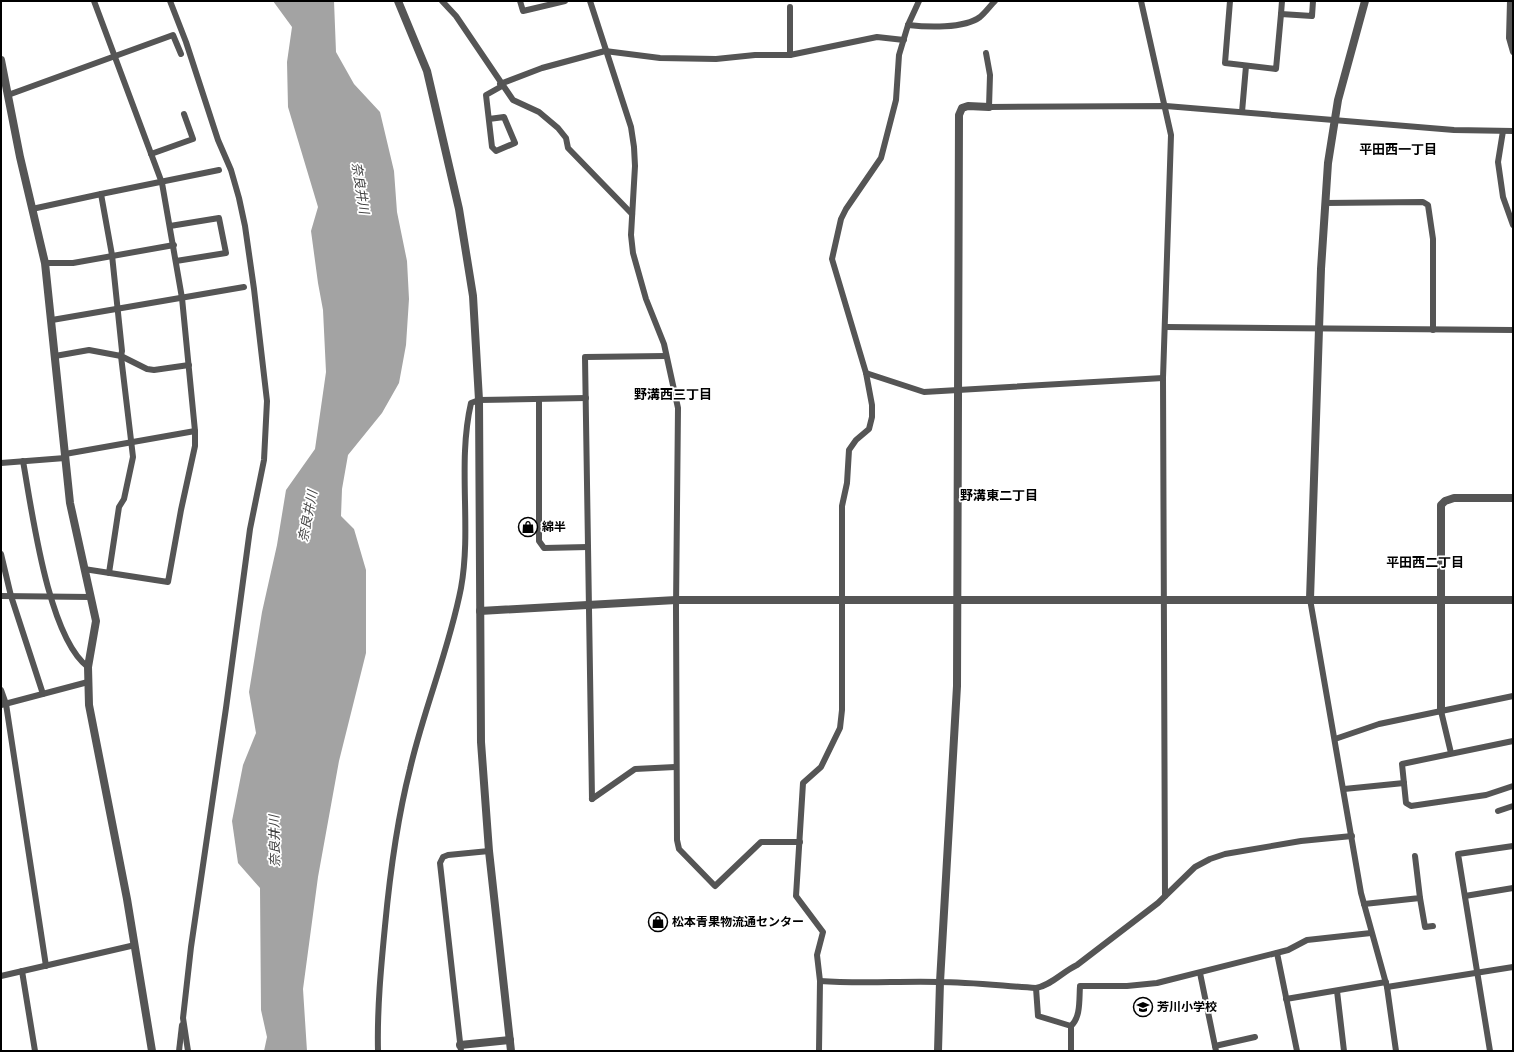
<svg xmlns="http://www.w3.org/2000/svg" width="1514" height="1052" viewBox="0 0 1514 1052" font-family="'IBM Plex Sans','Noto Sans JP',sans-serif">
<rect width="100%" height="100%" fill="#fff"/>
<path fill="#a3a3a3" d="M273,1H334L336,52L354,84L380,112L394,171L397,212L407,261L409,299L406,345L399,383L382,413L348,455L342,489L341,516L354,529L366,570V653L339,761L318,877L303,989L307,1051H264L267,1037L261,1010L260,888L238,863L232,821L243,765L256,733L249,692L262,612L277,545L286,490L315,449L326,372L323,310L318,283L311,231L318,207L288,107L287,62L292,27Z"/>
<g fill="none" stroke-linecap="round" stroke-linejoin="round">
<g stroke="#555" stroke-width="6">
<path d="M170,1L186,42L218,140L231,170L239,198L245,226L254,289L267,401L264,460L250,529L226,708L191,947L183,1018L188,1051"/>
<path d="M442,1L456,16L513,100L539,112L558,128L566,138L568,148L632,214"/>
<path d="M520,1L523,11L565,1"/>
<path d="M590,1L631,127L634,147L635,166L631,235L633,253L646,299L664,344L678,408L676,608L677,840L679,849L715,886L761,842H800"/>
<path d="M1141,1L1171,135L1163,378L1165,896"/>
<path d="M1230,1L1225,63L1276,69L1281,14L1312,16L1313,1"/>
<path d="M1510,1L1509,38L1513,52"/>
<path d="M1281,14L1282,1"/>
<path d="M908,25C926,27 964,29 980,17C985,13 990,6 995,1"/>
<path d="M986,53L990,75L989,107L1166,106L1454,130L1513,131"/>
<path d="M790,55V7"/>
<path d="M500,84L542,68L605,51L660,58L716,59L755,55H790L877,37L904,40"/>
<path d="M8,95L173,35L181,54"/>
<path d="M1242,112L1246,66"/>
<path d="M489,119L504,117L515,143L496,151L492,147L486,95L502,86"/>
<path d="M1503,131L1498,162L1503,197L1513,225"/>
<path d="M151,154L193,139L184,114"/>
<path d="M101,194L219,170"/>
<path d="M1325,203L1423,202L1428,205L1433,239V330"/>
<path d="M32,209L101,194L112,255L122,351L121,356L133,457L124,499L119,507L109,573"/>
<path d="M170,226L219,218L226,253L176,261"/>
<path d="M45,263H73L174,245"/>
<path d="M52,320L244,287"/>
<path d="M1166,327L1513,330"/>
<path d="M55,356L89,350L121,356L147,369L154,370L189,365"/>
<path d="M866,373L924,392L1163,378"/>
<path d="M539,399V541L544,548L588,547"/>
<path d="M65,454L195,431"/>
<path d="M23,461C32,511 48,637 88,667"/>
<path d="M1,463L65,458"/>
<path d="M1,554L11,596L43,694"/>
<path d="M84,569L168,582L181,510L195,446V431L182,298L162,183L94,1"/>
<path d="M1,596L91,597"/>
<path d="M1310,599L1361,893L1387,987L1396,1051"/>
<path d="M1,690L6,704L46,966"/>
<path d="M1,705L88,682"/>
<path d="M1441,711L1451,753"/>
<path d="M1335,739L1379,724L1513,696"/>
<path d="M1513,741L1402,764L1406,803L1411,806L1486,795L1513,786"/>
<path d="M1344,789L1404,783"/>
<path d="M592,799L585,357L666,356"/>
<path d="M592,799L635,769L675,767"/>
<path d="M1498,811L1513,806"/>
<path d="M1465,896L1513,888"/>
<path d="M1420,898L1425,927L1433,926"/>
<path d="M1364,904L1420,898L1415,856"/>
<path d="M1277,953L1297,1051"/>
<path d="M22,971L35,1051"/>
<path d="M1200,973L1216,1051"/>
<path d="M1,976L135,945"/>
<path d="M820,981C859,984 899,981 938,982C971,982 1003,986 1036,988C1052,985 1062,972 1077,965L1158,903L1195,867L1210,859L1225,854L1301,841L1352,836"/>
<path d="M1387,987L1513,967"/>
<path d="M1036,988L1038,1016L1071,1026"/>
<path d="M1337,991L1344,1051"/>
<path d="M1286,999L1386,982"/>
<path d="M1071,1026C1081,1017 1079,999 1080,986H1127L1157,983L1288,950L1307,940L1371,933"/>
<path d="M1071,1026V1051"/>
<path d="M1215,1046L1255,1037"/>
<path d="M179,1051L182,1025"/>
<path d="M378,1051C377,1009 381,967 385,926C390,873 397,820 410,769C424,708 449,650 461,588C472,527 457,464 471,403L479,400L586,398"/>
<path d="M461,1051L440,863L443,857L448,855L489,851"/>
<path d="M819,1051L820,981L817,955L823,932L796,896L803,783L821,767L840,728L842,710V506L847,483L849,450L856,440L869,429L872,417V405L866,373L832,259L841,219L846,209L881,158L896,100L899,55L908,25L919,1"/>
<path d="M1490,1051L1458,854L1513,846"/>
</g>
<g stroke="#555" stroke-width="8">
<path d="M398,1L427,71L459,209L473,296L479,400L481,742L489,851L511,1051"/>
<path d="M1,60L20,157L45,263L70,503L96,621L88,667L89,705L127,899L152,1051"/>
<path d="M1310,599L1321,269L1328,163L1338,100L1365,1"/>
<path d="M480,611L676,600H1513"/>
<path d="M1441,711V505L1445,501L1454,498H1513"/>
<path d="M460,1045L510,1040"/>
<path d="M938,1051L940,982L957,686L959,115L962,108L968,106L989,107"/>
</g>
</g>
<defs>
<symbol id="shop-ring" viewBox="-11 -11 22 22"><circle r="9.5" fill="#fff" stroke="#000" stroke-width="1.5"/><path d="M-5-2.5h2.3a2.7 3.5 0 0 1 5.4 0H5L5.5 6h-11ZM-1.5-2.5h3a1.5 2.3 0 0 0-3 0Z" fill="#000"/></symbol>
<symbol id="school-ring" viewBox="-11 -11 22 22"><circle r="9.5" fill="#fff" stroke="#000" stroke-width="1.5"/><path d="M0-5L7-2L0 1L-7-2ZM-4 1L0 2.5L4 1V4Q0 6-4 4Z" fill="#000"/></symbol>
</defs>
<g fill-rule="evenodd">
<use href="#shop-ring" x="517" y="516" width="22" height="22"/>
<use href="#shop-ring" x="647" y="911" width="22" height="22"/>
<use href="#school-ring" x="1132" y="996" width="22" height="22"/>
</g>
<g text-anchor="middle" stroke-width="3.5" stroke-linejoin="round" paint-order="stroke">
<g font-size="12" font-weight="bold" fill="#000" stroke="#fff" text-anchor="start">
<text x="542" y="531">綿半</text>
<text x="672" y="926">松本青果物流通センター</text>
<text x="1157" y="1011">芳川小学校</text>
</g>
<g font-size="13" font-weight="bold" fill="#000" stroke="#fff">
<text x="1398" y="154">平田西一丁目</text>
<text x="673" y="399">野溝西三丁目</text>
<text x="999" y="500">野溝東二丁目</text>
<text x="1425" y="567">平田西二丁目</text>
</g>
<g font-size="13" font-style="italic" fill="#444" stroke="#fff">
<text transform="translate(361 188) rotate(81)" y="5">奈良井川</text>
<text transform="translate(307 516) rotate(-79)" y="5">奈良井川</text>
<text transform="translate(274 841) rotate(-91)" y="5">奈良井川</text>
</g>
</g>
<rect width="1514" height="1052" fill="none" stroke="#000000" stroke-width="4"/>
</svg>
